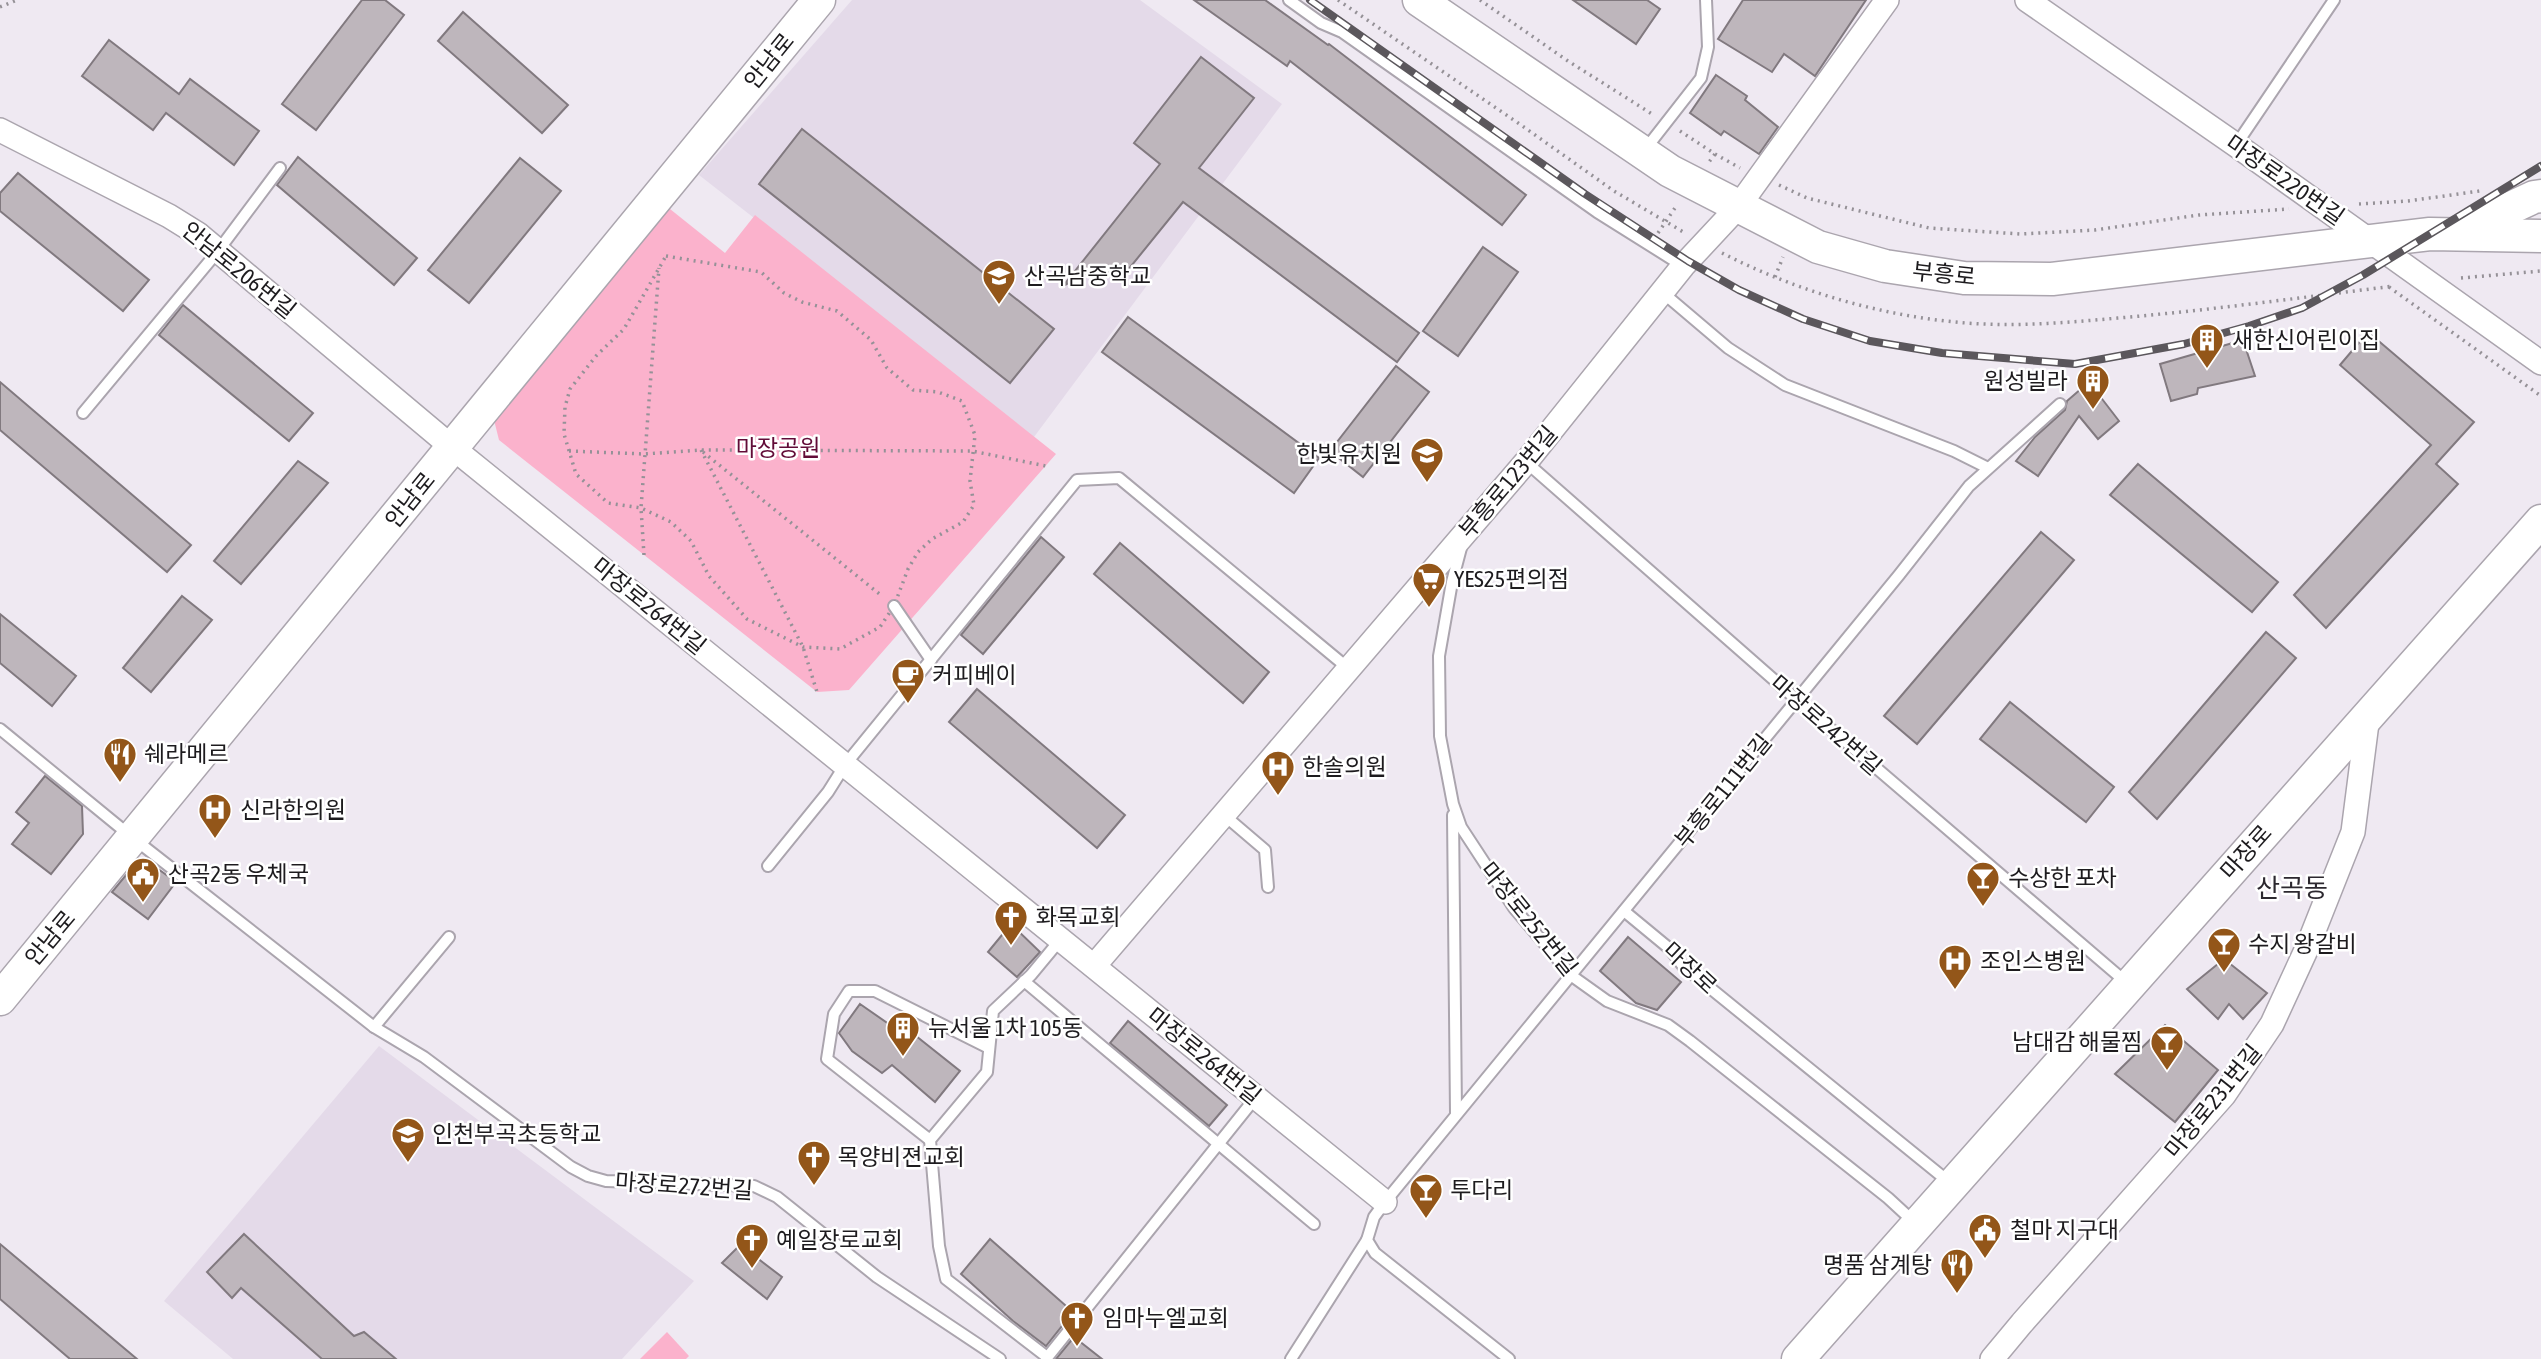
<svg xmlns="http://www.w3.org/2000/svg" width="2541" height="1359" viewBox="0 0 2541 1359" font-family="'Asap Condensed','Noto Sans KR',sans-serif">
<rect width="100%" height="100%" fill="#efe9f2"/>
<g fill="#e4dae9">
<path d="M852,0H1140L1282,104L1034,437L699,175Z"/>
<path d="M379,1046L694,1281L622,1359H233L164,1301Z"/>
</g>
<g fill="#fbb2cc">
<path d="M665,205L725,253L755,215L1056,454L849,690L817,692L499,440L494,420Z"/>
<path d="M667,1332L689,1356L686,1359H640Z"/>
</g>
<g fill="#beb6bc" stroke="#81797f" stroke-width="2">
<path d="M362,0H385L404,15L316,130L282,104Z"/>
<path d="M1194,0H1265L1328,45L1329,44L1526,195L1502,225L1290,61L1287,66Z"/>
<path d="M1573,0H1647L1660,9L1636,44Z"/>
<path d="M1743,0H1866L1815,76L1784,54L1772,72L1718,39Z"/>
<path d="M463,12L568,105L542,133L438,41Z"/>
<path d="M109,40L179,94L190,79L259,131L234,165L166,113L153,130L82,76Z"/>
<path d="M1201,57L1254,98L1199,168L1419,333L1397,362L1183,202L1119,281L1100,266L1063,286L1160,164L1134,143Z"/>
<path d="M1716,75L1747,96L1745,100L1778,127L1759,154L1724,131L1721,135L1690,113Z"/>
<path d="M802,129L1054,329L1010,383L759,184Z"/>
<path d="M298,157L417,258L394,285L277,185Z"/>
<path d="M520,158L561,191L469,303L428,270Z"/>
<path d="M18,173L149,280L123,311L0,211V193Z"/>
<path d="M1483,247L1518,272L1458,356L1423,331Z"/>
<path d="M183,305L313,413L289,441L159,335Z"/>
<path d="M1128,317L1319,458L1294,493L1102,352Z"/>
<path d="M2368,332L2474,422L2436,464L2458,484L2326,628L2294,595L2431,445L2340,365Z"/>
<path d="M2243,340L2255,376L2198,388L2197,394L2171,401L2160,364Z"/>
<path d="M1396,366L1429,392L1363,477L1330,451Z"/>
<path d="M0,382L191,545L167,572L0,430Z"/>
<path d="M2089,382L2119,421L2098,439L2079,416L2038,476L2016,461L2035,437L2065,410L2067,401Z"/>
<path d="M298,461L328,483L241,584L214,561Z"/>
<path d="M2138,464L2278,582L2252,612L2110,495Z"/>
<path d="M2041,532L2074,560L1917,744L1884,716Z"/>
<path d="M1041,537L1064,557L983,654L961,635Z"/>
<path d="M1120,543L1269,672L1243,703L1094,574Z"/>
<path d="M182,596L212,620L151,692L123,668Z"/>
<path d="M0,614L76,676L52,706L0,663Z"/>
<path d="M2266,632L2296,658L2157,819L2129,792Z"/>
<path d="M977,689L1125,815L1097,848L949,722Z"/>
<path d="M2010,702L2114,787L2086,822L1980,739Z"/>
<path d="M45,776L82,806L83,834L51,874L12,844L29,823L16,812Z"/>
<path d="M154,866L176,882L148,919L112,892L131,869Z"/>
<path d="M1011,924L1040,952L1017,977L988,952Z"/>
<path d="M1628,937L1681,982L1657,1010L1636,1003L1600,971Z"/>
<path d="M2224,959L2267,993L2243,1019L2229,1004L2218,1019L2187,989Z"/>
<path d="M860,1004L906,1036L911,1032L960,1071L935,1102L892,1065L882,1073L852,1051L839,1033Z"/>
<path d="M1128,1021L1227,1105L1209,1126L1110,1043Z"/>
<path d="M2165,1025L2218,1070L2175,1122L2115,1074Z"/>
<path d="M244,1234L354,1336L364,1332L396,1359H322L241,1288L232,1298L207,1272Z"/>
<path d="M990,1239L1073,1312L1046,1346L1013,1321L961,1274Z"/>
<path d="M0,1244L137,1359H70L0,1299Z"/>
<path d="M740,1245L782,1277L767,1299L722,1263Z"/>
<path d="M1074,1337L1102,1359H1056Z"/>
</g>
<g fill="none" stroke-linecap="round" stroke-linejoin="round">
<defs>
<g id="service">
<path d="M1289,0L1321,23L1342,32L1597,212L1683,266"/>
<path d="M2236,145L2334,0"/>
<path d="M1644,151L1701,78L1708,47L1706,0"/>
<path d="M1662,292L1728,348L1785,385L1954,451L1988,468"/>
<path d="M83,413L218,251L280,168"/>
<path d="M1526,462L1797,700L2127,983"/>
<path d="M1461,548L1452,582L1439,656L1440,736L1453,804L1461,827L1514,908L1572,976L1607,1001L1668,1025L1690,1041L1888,1198L1914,1222"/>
<path d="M894,606L931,660"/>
<path d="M0,729L133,838L374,1027L424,1057L571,1167L588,1176L606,1181L754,1186L777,1197L877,1277L1000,1359"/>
<path d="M1224,815L1265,850L1268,887"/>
<path d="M1453,815L1456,1113"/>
<path d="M768,866L828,792L845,765L1077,480L1119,478L1349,669"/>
<path d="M1624,911L1670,949L1683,966L1949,1182"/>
<path d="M1024,981L1314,1224"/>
<path d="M374,1027L449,937"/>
<path d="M930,1140L827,1059L834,1014L849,991H875L989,1048"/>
<path d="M1047,1357L946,1279L939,1246L930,1140L987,1072L993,1011L1031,975L1060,940"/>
<path d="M1046,1359L1256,1097"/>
<path d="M1291,1359L1367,1240"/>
<path d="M1509,1359L1375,1253L1367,1240L1374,1217L1385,1202L1899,575L1969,486L2060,404"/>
</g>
<g id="minor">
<path d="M2027,0L2236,145L2541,363"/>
<path d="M0,130L169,216L198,234L453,448L1385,1202"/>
<path d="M1094,966L1526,462L1683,266L1738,207L1887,0"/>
<path d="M1992,1359L2022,1323L2224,1095L2272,1024L2307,948L2353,832L2368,715"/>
</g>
<g id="secondary">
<path d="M1419,0L1670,171L1818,247L1885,266L1964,278L2052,279L2430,234L2541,236"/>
<path d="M2459,232L2534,197L2541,196"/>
<path d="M0,999L819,0"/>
<path d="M1798,1359L2541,521"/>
</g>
</defs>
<use href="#service" stroke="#aba5ae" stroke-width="14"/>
<use href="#minor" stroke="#aba5ae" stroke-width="26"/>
<use href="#secondary" stroke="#aba5ae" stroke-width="35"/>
<g stroke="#959197" stroke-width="3.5" stroke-dasharray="2 5" stroke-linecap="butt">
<path d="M1338,0L1521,125L1614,191L1685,233"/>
<path d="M1480,0L1568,61L1652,114"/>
<path d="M0,7L17,0"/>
<path d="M1680,131L1715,154L1709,162"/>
<path d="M1715,154L1740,168"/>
<path d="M1779,185L1807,198L1929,228L2020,234L2095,230L2199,215L2289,209"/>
<path d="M2359,204L2408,201L2480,191"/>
<path d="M1658,233L1677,205"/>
<path d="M1722,253C1795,290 1874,314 1955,322C2014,328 2072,322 2130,317C2218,309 2306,297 2394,286"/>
<path d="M666,256L761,272L784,293L802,302L837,311L871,340L887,368L913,390L938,392L962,401L975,435L970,481L974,505L963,522L932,539L918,552L908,569L894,606L880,627L840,649L803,647L747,619L709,576L691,541L671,522L641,508L608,503L576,474L564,434L565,407L570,389L596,356L624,329Z"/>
<path d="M1775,277L1783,257"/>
<path d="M2461,278L2541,271"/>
<path d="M2389,287L2541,396"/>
<path d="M701,450L803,647L817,692"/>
<path d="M569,451L644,454L701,450L972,451L1046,466"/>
<path d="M703,452L882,596"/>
<path d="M644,555L641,508L659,268"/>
</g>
<use href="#service" stroke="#fff" stroke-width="10"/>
<use href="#minor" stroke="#fff" stroke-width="23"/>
<use href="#secondary" stroke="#fff" stroke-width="32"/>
<defs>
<path id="rail" d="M1310,0L1585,194L1688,261L1739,290L1803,319L1870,341L1942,353L2075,364L2184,344L2249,326L2302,308L2363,275L2541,166"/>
</defs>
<use href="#rail" stroke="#5b575c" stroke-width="8"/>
<use href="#rail" stroke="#fff" stroke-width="5" stroke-dasharray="16" stroke-linecap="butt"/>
</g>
<defs>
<symbol id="school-pin" viewBox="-11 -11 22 30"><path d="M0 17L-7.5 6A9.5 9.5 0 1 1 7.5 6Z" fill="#935619" stroke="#fff"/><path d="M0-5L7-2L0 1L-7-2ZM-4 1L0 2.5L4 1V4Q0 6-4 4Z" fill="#fff"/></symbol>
<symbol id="building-pin" viewBox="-11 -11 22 30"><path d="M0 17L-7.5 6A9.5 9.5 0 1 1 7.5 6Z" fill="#935619" stroke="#fff"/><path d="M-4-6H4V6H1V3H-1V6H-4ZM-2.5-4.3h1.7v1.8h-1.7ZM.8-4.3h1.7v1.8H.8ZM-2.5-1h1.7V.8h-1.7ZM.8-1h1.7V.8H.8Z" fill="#fff"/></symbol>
<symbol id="supermarket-pin" viewBox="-11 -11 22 30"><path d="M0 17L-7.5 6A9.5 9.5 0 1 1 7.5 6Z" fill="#935619" stroke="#fff"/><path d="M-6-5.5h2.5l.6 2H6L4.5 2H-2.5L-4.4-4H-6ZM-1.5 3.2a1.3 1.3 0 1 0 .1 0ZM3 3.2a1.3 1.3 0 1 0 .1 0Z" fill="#fff"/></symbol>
<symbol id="cafe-pin" viewBox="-11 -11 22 30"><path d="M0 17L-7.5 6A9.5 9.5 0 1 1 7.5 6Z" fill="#935619" stroke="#fff"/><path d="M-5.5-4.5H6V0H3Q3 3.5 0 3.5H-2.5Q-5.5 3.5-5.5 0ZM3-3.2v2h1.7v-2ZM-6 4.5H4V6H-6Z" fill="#fff"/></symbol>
<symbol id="restaurant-pin" viewBox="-11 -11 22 30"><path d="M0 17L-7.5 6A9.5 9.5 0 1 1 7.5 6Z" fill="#935619" stroke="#fff"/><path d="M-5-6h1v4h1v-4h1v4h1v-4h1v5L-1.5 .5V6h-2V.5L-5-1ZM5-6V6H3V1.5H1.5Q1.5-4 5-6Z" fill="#fff"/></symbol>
<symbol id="hospital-pin" viewBox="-11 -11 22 30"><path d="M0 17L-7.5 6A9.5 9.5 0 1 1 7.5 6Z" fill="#935619" stroke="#fff"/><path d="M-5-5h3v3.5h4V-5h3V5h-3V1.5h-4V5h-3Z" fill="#fff"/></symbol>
<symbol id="civic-pin" viewBox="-11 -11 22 30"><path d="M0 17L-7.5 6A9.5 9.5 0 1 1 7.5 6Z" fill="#935619" stroke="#fff"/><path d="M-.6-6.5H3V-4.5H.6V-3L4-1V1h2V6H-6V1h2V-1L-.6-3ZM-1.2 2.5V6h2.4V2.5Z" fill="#fff"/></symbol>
<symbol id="bar-pin" viewBox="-11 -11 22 30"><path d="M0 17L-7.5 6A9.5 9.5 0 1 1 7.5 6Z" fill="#935619" stroke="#fff"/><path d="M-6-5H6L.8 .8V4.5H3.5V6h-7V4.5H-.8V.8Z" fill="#fff"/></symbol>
<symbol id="church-pin" viewBox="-11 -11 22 30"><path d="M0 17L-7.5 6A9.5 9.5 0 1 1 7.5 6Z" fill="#935619" stroke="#fff"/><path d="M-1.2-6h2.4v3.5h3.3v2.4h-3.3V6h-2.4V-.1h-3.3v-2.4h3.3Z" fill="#fff"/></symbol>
</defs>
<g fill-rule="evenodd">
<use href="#school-pin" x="980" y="257" width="38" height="52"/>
<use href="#building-pin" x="2188" y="321" width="38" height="52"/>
<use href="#building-pin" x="2074" y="362" width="38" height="52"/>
<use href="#school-pin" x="1408" y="435" width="38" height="52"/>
<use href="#supermarket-pin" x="1410" y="560" width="38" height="52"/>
<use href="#cafe-pin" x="889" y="656" width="38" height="52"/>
<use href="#restaurant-pin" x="101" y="735" width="38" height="52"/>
<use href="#hospital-pin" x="1259" y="748" width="38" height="52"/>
<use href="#hospital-pin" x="196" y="791" width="38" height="52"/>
<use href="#civic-pin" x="124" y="855" width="38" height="52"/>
<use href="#bar-pin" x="1964" y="859" width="38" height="52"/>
<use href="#church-pin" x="992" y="898" width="38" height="52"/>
<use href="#bar-pin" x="2205" y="925" width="38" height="52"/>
<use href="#hospital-pin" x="1936" y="942" width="38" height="52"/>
<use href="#building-pin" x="884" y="1009" width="38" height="52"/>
<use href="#bar-pin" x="2148" y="1023" width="38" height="52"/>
<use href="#school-pin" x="389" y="1115" width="38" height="52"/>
<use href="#church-pin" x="795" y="1138" width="38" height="52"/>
<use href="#bar-pin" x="1407" y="1171" width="38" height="52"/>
<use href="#civic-pin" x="1966" y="1211" width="38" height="52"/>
<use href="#church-pin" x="733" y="1221" width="38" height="52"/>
<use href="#restaurant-pin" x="1938" y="1246" width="38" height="52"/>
<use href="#church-pin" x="1058" y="1299" width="38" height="52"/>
</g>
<g text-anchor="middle" stroke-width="5" stroke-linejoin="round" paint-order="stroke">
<g font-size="23" fill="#1d1b1e" stroke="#fff">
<text transform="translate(769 61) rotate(-51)" y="8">안남로</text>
<text transform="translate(2285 180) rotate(35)" y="8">마장로220번길</text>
<text transform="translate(239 270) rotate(39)" y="8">안남로206번길</text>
<text transform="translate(1944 274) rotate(6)" y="8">부흥로</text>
<text transform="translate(1508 482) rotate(-50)" y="8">부흥로123번길</text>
<text transform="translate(410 500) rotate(-51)" y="8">안남로</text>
<text transform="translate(649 606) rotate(39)" y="8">마장로264번길</text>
<text transform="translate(1826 725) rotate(41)" y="8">마장로242번길</text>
<text transform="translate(1723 791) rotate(-51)" y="8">부흥로111번길</text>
<text transform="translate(2246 852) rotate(-48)" y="8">마장로</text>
<text transform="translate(1529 919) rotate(51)" y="8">마장로252번길</text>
<text transform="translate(50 938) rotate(-50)" y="8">안남로</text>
<text transform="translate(1690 968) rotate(43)" y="8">마장로</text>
<text transform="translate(1204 1056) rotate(39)" y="8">마장로264번길</text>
<text transform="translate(2213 1101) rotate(-51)" y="8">마장로231번길</text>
<text transform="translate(684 1186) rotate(4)" y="8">마장로272번길</text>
</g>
<g font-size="23" fill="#1d1b1e" stroke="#fff" text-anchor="start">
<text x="1024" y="284">산곡남중학교</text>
<text x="2232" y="348">새한신어린이집</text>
<text x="2068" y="389" text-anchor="end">원성빌라</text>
<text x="1402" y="462" text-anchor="end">한빛유치원</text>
<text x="1454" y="587">YES25편의점</text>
<text x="932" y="683">커피베이</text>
<text x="144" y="762">쉐라메르</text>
<text x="1302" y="775">한솔의원</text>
<text x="240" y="818">신라한의원</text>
<text x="168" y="882">산곡2동 우체국</text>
<text x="2008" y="886">수상한 포차</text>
<text x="1036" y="925">화목교회</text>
<text x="2248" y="952">수지 왕갈비</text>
<text x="1980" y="969">조인스병원</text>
<text x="928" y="1036">뉴서울 1차 105동</text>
<text x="2142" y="1050" text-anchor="end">남대감 해물찜</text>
<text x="432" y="1142">인천부곡초등학교</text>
<text x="838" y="1165">목양비젼교회</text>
<text x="1450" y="1198">투다리</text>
<text x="2010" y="1238">철마 지구대</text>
<text x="776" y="1248">예일장로교회</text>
<text x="1932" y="1273" text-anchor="end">명품 삼계탕</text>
<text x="1102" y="1326">임마누엘교회</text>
</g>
<g font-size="23" fill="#620c38" stroke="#fff">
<text x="778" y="456">마장공원</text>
</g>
<g font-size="26" fill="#2c282f" stroke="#fff">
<text x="2292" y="897">산곡동</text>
</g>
</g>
</svg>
